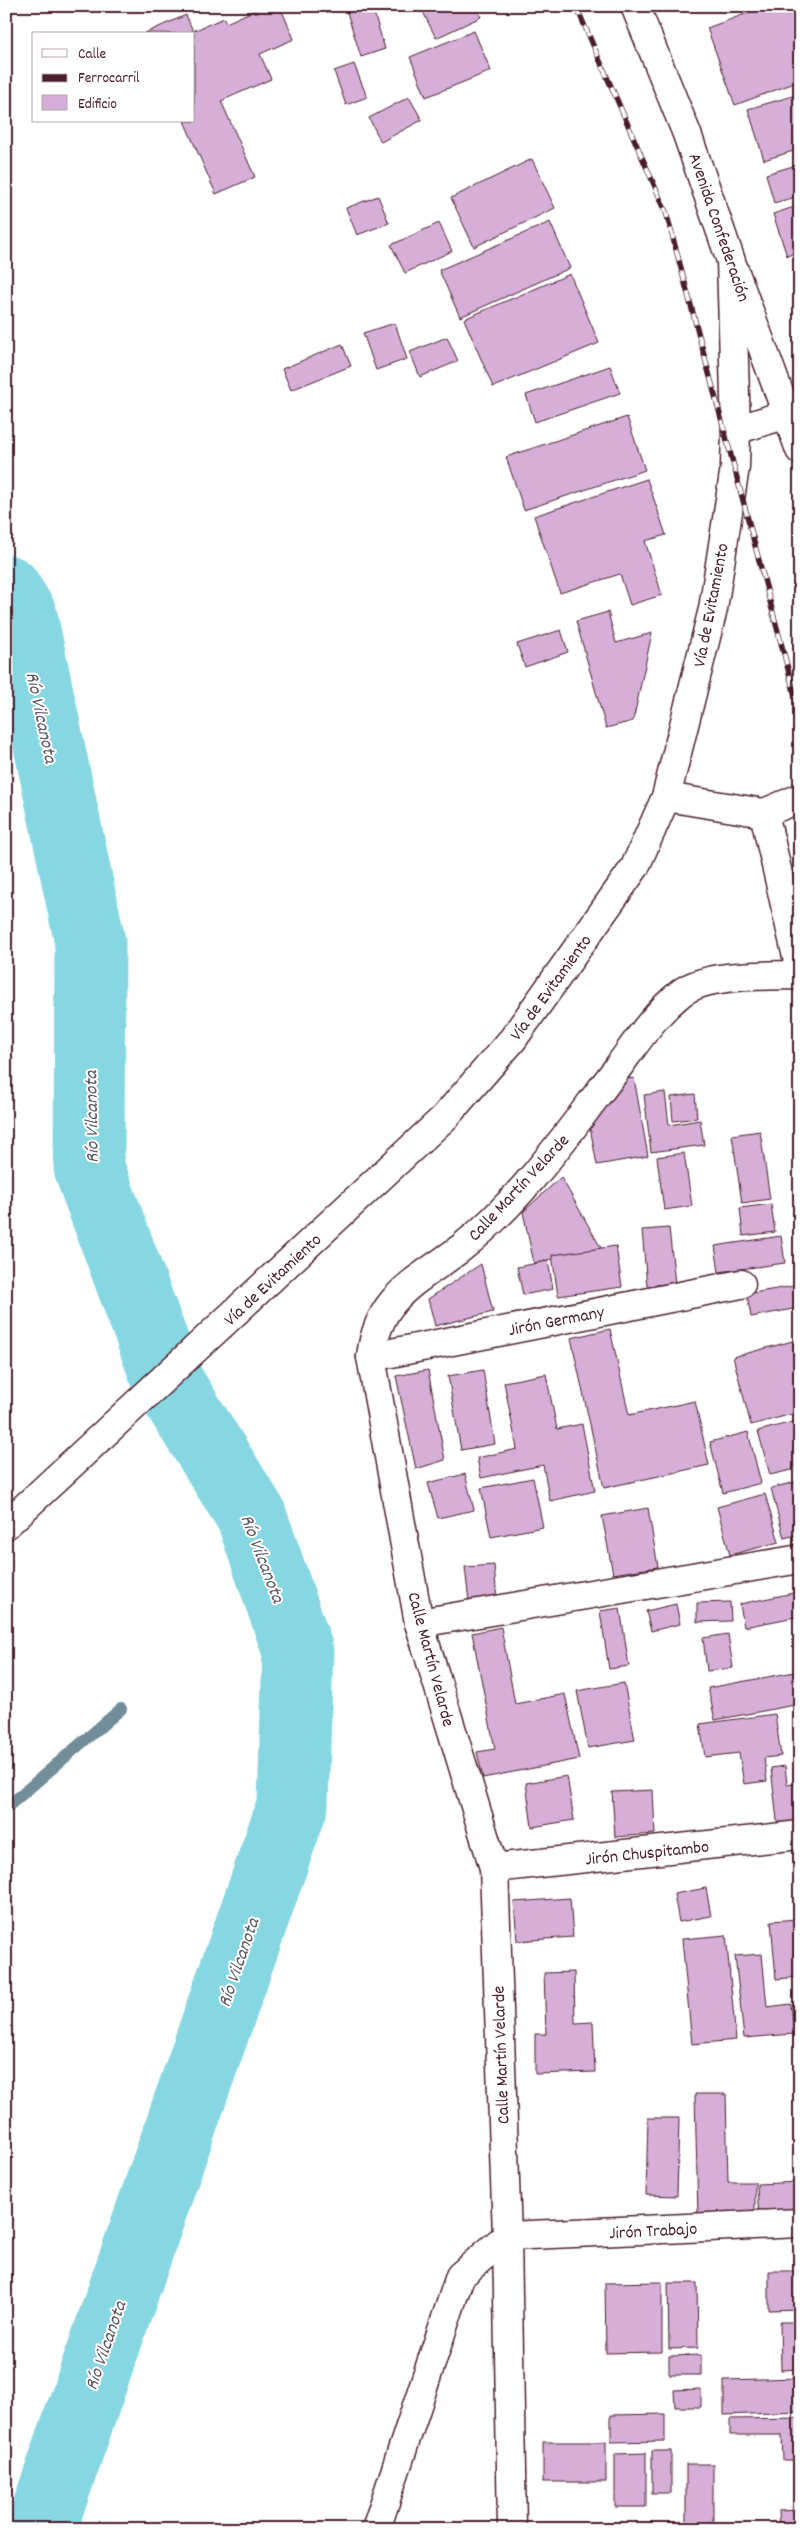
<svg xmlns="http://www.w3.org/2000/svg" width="806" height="2535" viewBox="0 0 806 2535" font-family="Dekko,sans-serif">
<rect width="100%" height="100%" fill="#fff"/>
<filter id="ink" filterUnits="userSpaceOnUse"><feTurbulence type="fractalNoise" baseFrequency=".02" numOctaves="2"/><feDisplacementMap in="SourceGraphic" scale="10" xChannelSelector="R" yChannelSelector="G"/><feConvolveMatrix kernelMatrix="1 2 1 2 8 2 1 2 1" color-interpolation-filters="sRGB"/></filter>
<g filter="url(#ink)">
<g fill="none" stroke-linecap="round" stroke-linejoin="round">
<path stroke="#6f8d99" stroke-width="12" d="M6,1808L121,1709"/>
<path stroke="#87d7e2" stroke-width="71" d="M6,590L22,616L90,942L89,1168L168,1382L251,1515L298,1651L293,1804L48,2508L44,2529"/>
</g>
<g fill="#d5afd8" stroke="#4a1f2b">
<path d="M264,6H280L294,39L260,54L271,79L221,101L255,177L216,194L184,121H194V34L145,33L186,15L193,31L224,18L226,23Z"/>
<path d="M345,6H372L385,49L361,57Z"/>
<path d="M420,6H476L481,17L436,38Z"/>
<path d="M767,6H800V81L735,105L707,28Z"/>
<path d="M474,31L491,71L426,97L410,57Z"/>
<path d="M354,64L367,97L346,105L334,71Z"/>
<path d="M796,95L800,106V149L764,160L748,109Z"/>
<path d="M409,97L422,120L381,142L369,118Z"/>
<path d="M532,159L555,208L474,247L451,198Z"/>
<path d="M800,164V196L774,203L766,174Z"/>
<path d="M378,196L389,223L357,235L346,208Z"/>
<path d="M800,205V251L787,256L773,214Z"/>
<path d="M550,222L570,268L460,317L439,270Z"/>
<path d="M439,223L452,251L405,273L391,245Z"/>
<path d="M570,274L599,343L493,387L464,319Z"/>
<path d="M395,323L407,359L376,370L363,333Z"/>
<path d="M447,337L458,361L420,377L410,352Z"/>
<path d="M342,344L351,366L291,390L282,369Z"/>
<path d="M610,366L620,393L535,422L526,395Z"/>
<path d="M627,417L645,470L524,510L506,457Z"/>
<path d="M647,479L666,535L645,541L662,595L630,605L620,574L560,593L534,516Z"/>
<path d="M608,612L616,643L652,633L633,721L606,728L576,621Z"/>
<path d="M561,630L568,652L525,667L517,644Z"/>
<path d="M634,1078L648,1156L597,1165L589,1122L626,1079Z"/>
<path d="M665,1092L669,1125L700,1120L704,1145L651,1152L644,1095Z"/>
<path d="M695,1094L697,1118L673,1121L671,1097Z"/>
<path d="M760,1131L770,1199L742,1203L732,1135Z"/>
<path d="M684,1153L692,1206L664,1210L657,1157Z"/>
<path d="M561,1177L601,1248L534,1263L523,1212Z"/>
<path d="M771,1204L775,1232L743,1236L740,1208Z"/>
<path d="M669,1228L675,1283L647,1286L642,1230Z"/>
<path d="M781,1236L785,1263L719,1272L715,1246Z"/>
<path d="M616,1246L622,1287L558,1296L552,1255Z"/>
<path d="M548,1261L553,1289L523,1295L517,1267Z"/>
<path d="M481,1264L493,1312L435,1326L428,1299Z"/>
<path d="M794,1286L798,1308L751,1317L747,1294Z"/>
<path d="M610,1329L629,1415L695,1401L709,1465L604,1488L571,1338Z"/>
<path d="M800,1339V1412L751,1425L733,1357Z"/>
<path d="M428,1370L445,1460L416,1469L396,1376Z"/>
<path d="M483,1370L495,1444L461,1450L448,1376Z"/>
<path d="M546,1374L557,1429L582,1424L595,1491L550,1501L543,1465L481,1478L477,1458L517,1449L504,1382Z"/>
<path d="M800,1420V1468L770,1475L758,1431Z"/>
<path d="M748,1432L761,1483L723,1493L710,1442Z"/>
<path d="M465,1474L474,1510L438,1518L428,1483Z"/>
<path d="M533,1478L543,1527L491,1537L481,1488Z"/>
<path d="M800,1481V1534L784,1538L771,1488Z"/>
<path d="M765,1494L779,1542L730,1555L717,1507Z"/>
<path d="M648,1508L658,1567L613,1574L602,1516Z"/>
<path d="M494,1565L497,1600L469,1602L465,1567Z"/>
<path d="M798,1592L800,1616L744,1627L740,1604Z"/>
<path d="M730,1602L731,1621L697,1622V1603Z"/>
<path d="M676,1604L680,1624L651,1631L646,1611Z"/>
<path d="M620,1608L629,1666L609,1669L600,1611Z"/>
<path d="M501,1627L515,1704L565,1694L579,1759L483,1778L477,1752L495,1749L472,1633Z"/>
<path d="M728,1634L733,1668L707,1671L703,1638Z"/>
<path d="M800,1671V1704L715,1720L708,1688Z"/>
<path d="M624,1683L635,1740L588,1748L577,1691Z"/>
<path d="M775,1714L781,1756L764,1758L767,1781L744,1784L739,1753L705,1757L700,1724Z"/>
<path d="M785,1766L787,1785L800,1783V1826L778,1829L771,1768Z"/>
<path d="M567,1776L574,1820L532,1827L526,1783Z"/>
<path d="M653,1790L655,1834L615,1837L612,1792Z"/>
<path d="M706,1888L711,1916L679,1922L674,1894Z"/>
<path d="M570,1898L573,1937L517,1941L514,1902Z"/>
<path d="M798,1919L800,1977L776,1979L771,1921Z"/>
<path d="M726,1935L736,2040L692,2044L682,1939Z"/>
<path d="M762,1954L767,2007L791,2004L794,2034L744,2038L735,1956Z"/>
<path d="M574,1972L575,2023L593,2022L595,2072L535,2074V2034H546L544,1973Z"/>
<path d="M695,2094H726L728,2182H755V2217H698Z"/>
<path d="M648,2118H679L677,2196L646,2195Z"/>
<path d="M800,2182V2217L759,2219L757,2184Z"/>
<path d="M769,2271H800V2309L769,2310Z"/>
<path d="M662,2282V2352L606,2353L605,2283Z"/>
<path d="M668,2283H697L698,2348L669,2349Z"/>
<path d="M780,2322H800V2369L781,2370Z"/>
<path d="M701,2355V2375H669V2356Z"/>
<path d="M800,2378V2412L724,2415V2380Z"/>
<path d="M701,2389V2407H675L674,2390Z"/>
<path d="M665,2414V2441L611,2442V2415Z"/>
<path d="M800,2418V2461H783L782,2435H730V2419Z"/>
<rect x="543" y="2442" width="63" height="40"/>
<rect x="652" y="2451" width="19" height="42"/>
<path d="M646,2453V2507H615V2454Z"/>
<rect x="686" y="2464" width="27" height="65"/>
<path d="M800,2510V2529H779L778,2511Z"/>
</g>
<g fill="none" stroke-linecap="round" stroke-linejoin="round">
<defs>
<g id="minor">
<path d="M733,267L800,450"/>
<path d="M736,430L800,410"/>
<path d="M666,797L764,813"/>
<path d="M800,798L764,813L800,970"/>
<path d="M371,1357L741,1284"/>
<path d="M419,1623L800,1559"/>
<path d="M494,1868L800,1835"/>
<path d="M507,2236L800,2223"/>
<path d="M376,2529L460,2276L507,2236"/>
<path d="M512,2529L507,2236L494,1868L419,1623L371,1357C378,1295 417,1282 461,1248C521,1201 567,1134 613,1074C634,1046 653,1015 681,993C707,973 767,976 800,975"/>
</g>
<path id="highway" d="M6,1525L445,1117L513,1039L635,867L666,797L713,609L735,467L736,430L731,261L687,134L635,6"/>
</defs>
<use href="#minor" stroke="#4a1f2b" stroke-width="31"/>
<use href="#highway" stroke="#4a1f2b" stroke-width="31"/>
<use href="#minor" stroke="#fff" stroke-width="28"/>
<use href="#highway" stroke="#fff" stroke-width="28"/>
<defs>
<path id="rail" d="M576,6L666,212L800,714"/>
</defs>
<use href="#rail" stroke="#4a1f2b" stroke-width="5.5"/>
<use href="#rail" stroke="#fff" stroke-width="4" stroke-dasharray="11" stroke-linecap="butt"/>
</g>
</g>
<g text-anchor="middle" stroke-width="4" stroke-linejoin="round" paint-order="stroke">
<g font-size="18" fill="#4a1f2b" stroke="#fff">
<text transform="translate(720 227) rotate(71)" y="6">Avenida Confederación</text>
<text transform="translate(710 605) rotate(-79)" y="6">Vía de Evitamiento</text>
<text transform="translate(550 987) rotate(-54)" y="6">Vía de Evitamiento</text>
<text transform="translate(518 1187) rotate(-47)" y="6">Calle Martín Velarde</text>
<text transform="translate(272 1279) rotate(-43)" y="6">Vía de Evitamiento</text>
<text transform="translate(556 1320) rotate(-11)" y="6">Jirón Germany</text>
<text transform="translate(432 1659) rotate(75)" y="6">Calle Martín Velarde</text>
<text transform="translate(647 1852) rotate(-6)" y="6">Jirón Chuspitambo</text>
<text transform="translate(500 2055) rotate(-92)" y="6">Calle Martín Velarde</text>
<text transform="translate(653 2230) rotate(-3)" y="6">Jirón Trabajo</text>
</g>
<g font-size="19" font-style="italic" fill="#5c5662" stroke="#fff">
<text transform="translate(43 717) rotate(78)" y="7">Río Vilcanota</text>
<text transform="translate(90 1117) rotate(-91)" y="7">Río Vilcanota</text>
<text transform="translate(264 1558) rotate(69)" y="7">Río Vilcanota</text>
<text transform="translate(237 1962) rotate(-71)" y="7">Río Vilcanota</text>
<text transform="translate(104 2345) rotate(-71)" y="7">Río Vilcanota</text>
</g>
</g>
<rect width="806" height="2535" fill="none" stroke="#fff" stroke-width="25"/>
<rect x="12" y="12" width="781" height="2510" fill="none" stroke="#4a1f2b" stroke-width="2" filter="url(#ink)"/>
<rect x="32" y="32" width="162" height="90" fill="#ffffff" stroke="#b7a5aa"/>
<rect x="42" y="49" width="25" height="8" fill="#ffffff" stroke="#b7a5aa"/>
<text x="78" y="58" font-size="15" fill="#4a1f2b">Calle</text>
<rect x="42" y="74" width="25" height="8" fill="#4a1f2b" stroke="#b7a5aa"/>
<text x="78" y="82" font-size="15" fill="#4a1f2b">Ferrocarril</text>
<rect x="42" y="95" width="25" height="15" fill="#d5afd8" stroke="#b7a5aa"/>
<text x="78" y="108" font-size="15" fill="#4a1f2b">Edificio</text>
</svg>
